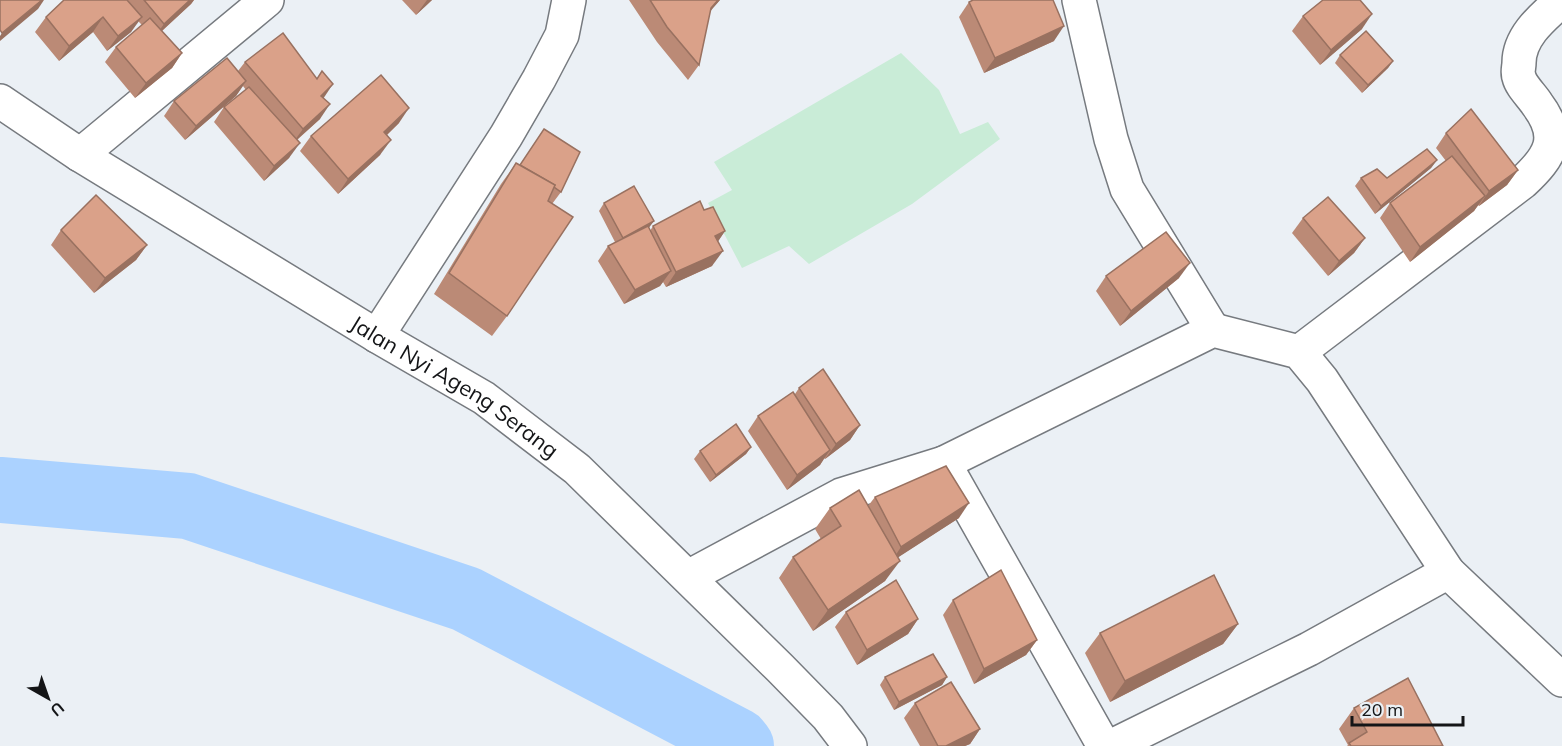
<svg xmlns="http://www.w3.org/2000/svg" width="1562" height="746" viewBox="0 0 1562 746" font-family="Mulish,sans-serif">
<rect width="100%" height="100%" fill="#ebf0f5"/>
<path fill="#c9ecd7" d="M901,53L939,90L960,134L988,122L1000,139L912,204L809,264L789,246L742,268L708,203L732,190L714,162Z"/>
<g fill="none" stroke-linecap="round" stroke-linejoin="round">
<path stroke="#abd2ff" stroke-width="66" d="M0,490L188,506L466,599L737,741L741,746"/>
<defs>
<g id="minor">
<path d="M1079,0L1111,139L1127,189L1213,330"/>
<path id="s1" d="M0,101L80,155L377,336L484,398L577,469L780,668L828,717L850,746"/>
<path d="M80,155L267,0"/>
<path d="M377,336L506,136L539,79L562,35L569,0"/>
<path d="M1299,352L1523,182C1551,156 1562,137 1537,104C1532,96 1521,86 1519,77C1517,73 1519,67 1519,63C1519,36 1543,17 1562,0"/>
<path d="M944,463L1213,330L1299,352L1322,380L1448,572L1309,649L1112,746"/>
<path d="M1448,572L1562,680"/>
<path d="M688,577L841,495L944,463L1104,746"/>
</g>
</defs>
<use href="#minor" stroke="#767a7f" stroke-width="36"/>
<use href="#minor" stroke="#fff" stroke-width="33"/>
</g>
<g fill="#bb8a76">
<path d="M64,0H194L191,4L162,31L182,53L172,68L135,98L105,62L116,47L142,25L138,21L131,32L107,51L93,32L59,61L35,32L46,17Z"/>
<path d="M402,0H432L416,15Z"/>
<path d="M629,0H720L710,11L699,65L688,80L657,42Z"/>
<path d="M969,2L1054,41L984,73L959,17Z"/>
<path d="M1303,16L1362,29L1320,65L1292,31Z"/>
<path d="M1340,55L1393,61L1388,68L1362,93L1335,63Z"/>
<path d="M245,62L317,79L322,71L323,98L320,119L297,140L289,158L264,181L214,122L224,107L246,90L243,86L236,96L185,140L164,116L174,101L238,71Z"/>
<path d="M399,123L387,135L380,155L338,194L300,151L311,136Z"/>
<path d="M544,129L561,192L552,204L507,316L492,336L434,294L501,184L516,163L520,166Z"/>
<path d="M1446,133L1518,170L1507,185L1479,206L1478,205L1474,211L1410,262L1380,218L1390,203L1446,161L1436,148Z"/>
<path d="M1437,160L1431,168L1375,214L1355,186L1361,178H1387Z"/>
<path d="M604,203L649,228L650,231L653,226L704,210L725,231L718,241L712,266L666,287L663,282L660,286L624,304L598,261L608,246L615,242L599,211Z"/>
<path d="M1303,218L1365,238L1354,253L1328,276L1292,233Z"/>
<path d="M61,230L147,245L136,260L94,293L51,245Z"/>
<path d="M1106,276L1179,278L1120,326L1096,291Z"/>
<path d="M799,388L860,425L850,440L825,459L824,458L820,465L787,490L748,431L758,416L795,394Z"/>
<path d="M751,447L746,454L710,482L694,459L700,451Z"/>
<path d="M875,497L959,518L898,557L885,581L813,631L779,578L793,557L821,539L815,529L830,508L868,506Z"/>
<path d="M953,600L1037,640L1026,655L974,684L943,615Z"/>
<path d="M846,612L918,619L908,634L857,665L835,627Z"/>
<path d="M1238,624L1223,644L1110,702L1085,653L1100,633Z"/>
<path d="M885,677H947L942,685L894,710L880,685Z"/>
<path d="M915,703L980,729L970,744L965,746H920L904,718Z"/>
<path d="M1354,708L1443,746H1347L1348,745L1339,729Z"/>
</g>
<g fill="#997160">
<path d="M42,0H44L38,9L0,41V36L2,33Z"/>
<path d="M190,0H194L191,4L153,39L164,24Z"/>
<path d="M427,0H432L416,15Z"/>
<path d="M718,0H720L701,22L711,8Z"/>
<path d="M1372,14L1362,29L1320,65L1331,50Z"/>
<path d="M103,17L93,32L59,61L69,46Z"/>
<path d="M142,17L131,32L107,51L118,36Z"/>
<path d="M1064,26L1054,41L984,73L995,58Z"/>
<path d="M182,53L172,68L135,98L146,83Z"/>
<path d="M1393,61L1388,68L1362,93L1368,85Z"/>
<path d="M246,81L236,96L185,140L196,126Z"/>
<path d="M333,84L323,99L321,96Z"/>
<path d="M330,104L320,119L292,144L303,129Z"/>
<path d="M409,108L399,123L374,147L384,132Z"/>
<path d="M391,140L380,155L338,194L348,179Z"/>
<path d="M300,143L289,158L264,181L274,166Z"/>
<path d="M1437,160L1431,168L1375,214L1381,206Z"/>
<path d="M1518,170L1507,185L1479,206L1489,191Z"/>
<path d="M1485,196L1474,211L1410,262L1420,247Z"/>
<path d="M654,221L648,229L623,238Z"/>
<path d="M725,231L715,246V236Z"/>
<path d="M1365,238L1354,253L1328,276L1339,261Z"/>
<path d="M147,245L136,260L94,293L105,278Z"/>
<path d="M723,251L712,266L666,287L676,272Z"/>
<path d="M1190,263L1179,278L1120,326L1131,311Z"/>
<path d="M671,271L660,286L624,304L635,290Z"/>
<path d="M860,425L850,440L825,459L836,444Z"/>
<path d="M751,447L746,454L710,482L716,475Z"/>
<path d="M830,450L820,465L787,490L797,475Z"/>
<path d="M969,503L959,518L891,562L901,547Z"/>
<path d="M900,561L885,581L813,631L828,610Z"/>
<path d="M918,619L908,634L857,665L867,650Z"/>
<path d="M1238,624L1223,644L1110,702L1125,681Z"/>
<path d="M1037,640L1026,655L974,684L984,669Z"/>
<path d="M947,677L942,685L894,710L899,702Z"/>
<path d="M980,729L970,744L965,746H946Z"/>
</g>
<g fill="#daa189" stroke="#997160" stroke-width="1.5">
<path d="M0,0H42L2,33L0,30Z"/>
<path d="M64,0H127L142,17L118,36L103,17L69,46L46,17Z"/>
<path d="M144,0H190L164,24Z"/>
<path d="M650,0H718L711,8L699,65L667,27Z"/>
<path d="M973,0H1053L1064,26L995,58L969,2Z"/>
<path d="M1323,0H1360L1372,14L1331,50L1303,16Z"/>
<path d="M150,18L182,53L146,83L116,47Z"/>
<path d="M1366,31L1393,61L1368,85L1340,55Z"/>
<path d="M283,33L317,79L322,71L333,84L321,96L330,104L303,129L245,62Z"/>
<path d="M227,58L246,81L196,126L174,101Z"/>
<path d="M381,75L409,108L384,132L391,140L348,179L311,136Z"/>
<path d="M249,87L300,143L274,166L224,107Z"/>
<path d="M1471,109L1518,170L1489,191L1446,133Z"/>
<path d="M544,129L580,152L561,192L554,187L555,185L520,165Z"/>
<path d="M1427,149L1437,160L1381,206L1361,178L1377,169L1387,178Z"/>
<path d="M1452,156L1485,196L1420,247L1390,203Z"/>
<path d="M516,163L555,185L548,201L573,217L507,316L449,273Z"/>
<path d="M634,186L654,221L623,238L604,203Z"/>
<path d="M96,195L147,245L105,278L61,230Z"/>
<path d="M1328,197L1365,238L1339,261L1303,218Z"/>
<path d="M700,201L704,210L713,207L725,231L715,236L723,251L676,272L653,226Z"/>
<path d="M648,226L671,271L635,290L608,246Z"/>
<path d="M1166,232L1190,263L1131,311L1106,276Z"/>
<path d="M823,369L860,425L836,444L799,388Z"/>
<path d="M793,392L830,450L797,475L758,416Z"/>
<path d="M736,424L751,447L716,475L700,451Z"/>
<path d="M946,466L969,503L901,547L875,497Z"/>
<path d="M859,490L900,561L828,610L793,557L841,526L830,508Z"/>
<path d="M1001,570L1037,640L984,669L953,600Z"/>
<path d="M1214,575L1238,624L1125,681L1100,633Z"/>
<path d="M896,580L918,619L867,650L846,612Z"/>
<path d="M933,654L947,677L899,702L885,677Z"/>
<path d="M1408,678L1443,746H1351L1349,743L1367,732L1354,708Z"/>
<path d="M951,682L980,729L946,746H938L915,703Z"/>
</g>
<g text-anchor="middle" stroke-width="5" stroke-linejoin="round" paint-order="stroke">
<g font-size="22" fill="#141517" stroke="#ebf0f5">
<text dy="8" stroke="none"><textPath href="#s1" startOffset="537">Jalan Nyi Ageng Serang</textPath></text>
</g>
</g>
<g transform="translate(48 698) rotate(140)" stroke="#ebf0f5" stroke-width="4.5" paint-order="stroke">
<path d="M0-4.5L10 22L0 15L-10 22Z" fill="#141517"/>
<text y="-9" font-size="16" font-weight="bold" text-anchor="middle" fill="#141517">U</text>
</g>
<path d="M1352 716v9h111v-9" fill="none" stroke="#141517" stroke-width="3"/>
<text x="1361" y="716" font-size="18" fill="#141517" stroke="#ebf0f5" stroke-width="4.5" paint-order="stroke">20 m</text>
</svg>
